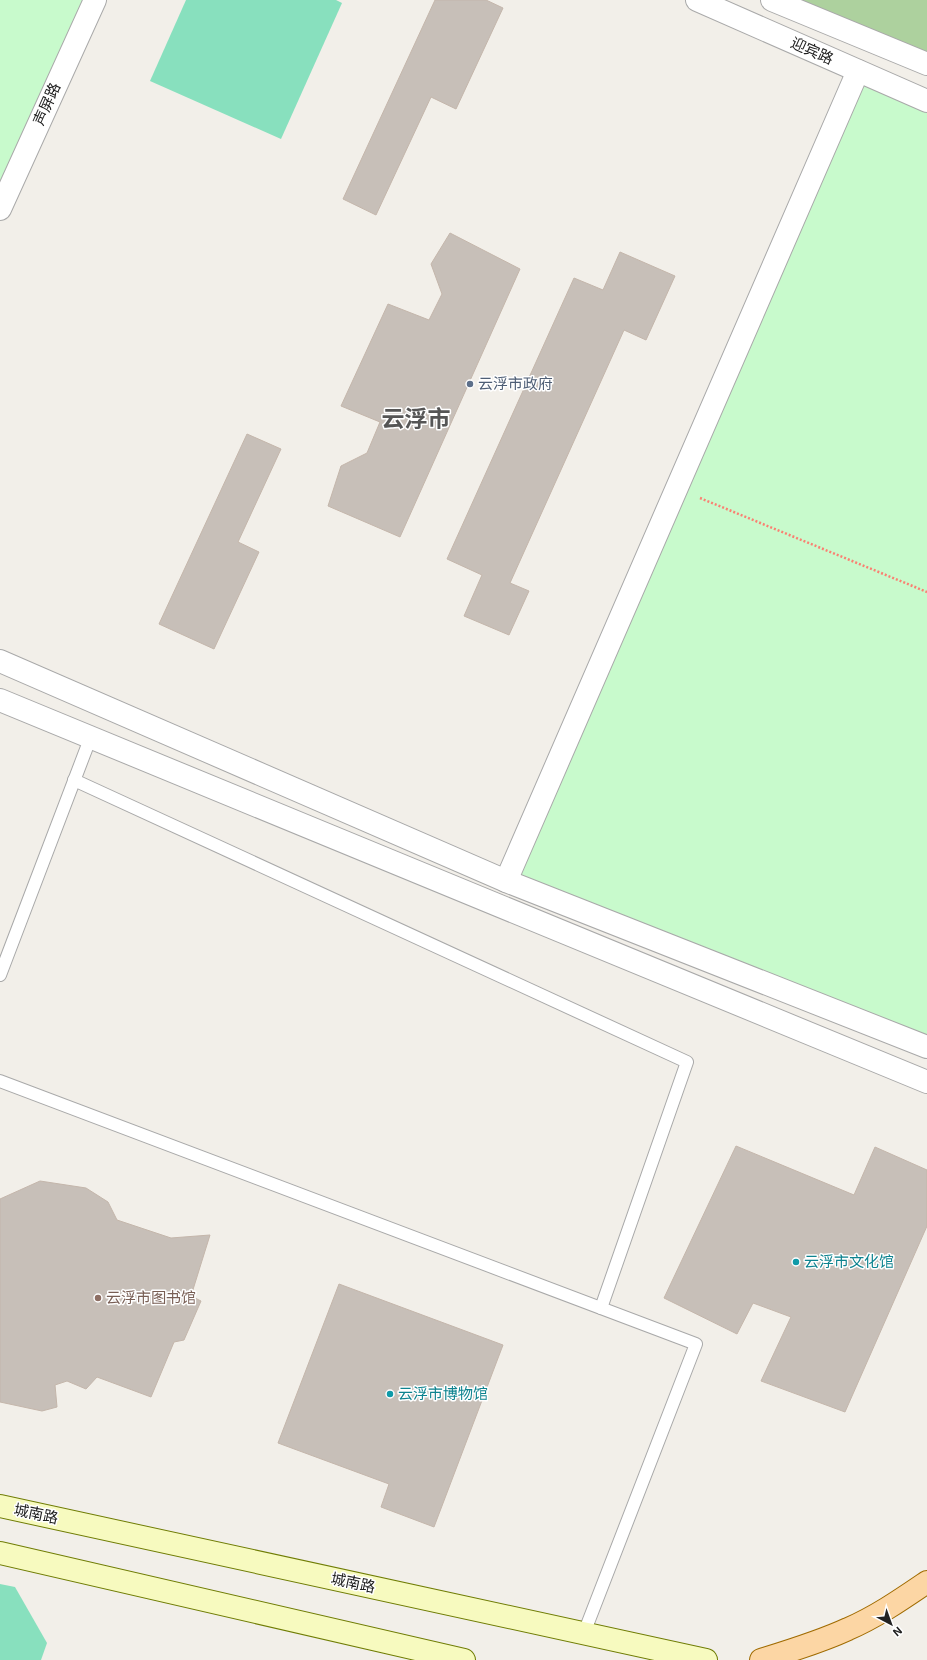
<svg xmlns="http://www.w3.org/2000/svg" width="927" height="1660" viewBox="0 0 927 1660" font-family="'Exo 2','Noto Sans SC',sans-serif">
<rect width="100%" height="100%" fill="#f2efe9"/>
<path fill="#add19e" d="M772,0H927V64Z"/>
<g fill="#c8facc">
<path d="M0,0H95L0,209Z"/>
<path d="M858,71L927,101V1047L506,881Z"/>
</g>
<g fill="#88e0be">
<path d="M186,0H336L342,3L281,139L150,81Z"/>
<path d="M0,1584L15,1587L47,1643L41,1660H0Z"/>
</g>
<g fill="#c7bfb8" stroke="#c4b6ab">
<path d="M435,0H486L503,8L456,109L431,97L376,215L343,199Z"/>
<path d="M450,233L520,269L400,537L328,506L341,466L367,453L380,422L341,406L388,304L429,320L442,294L431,264Z"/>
<path d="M620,252L675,276L646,340L624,330L510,583L529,591L509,635L464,616L482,575L447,559L574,278L603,290Z"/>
<path d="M247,434L281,449L238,542L259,552L214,649L159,624Z"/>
<path d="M736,1146L854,1195L875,1147L927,1170V1226L845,1412L761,1381L791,1317L753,1303L737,1334L664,1298Z"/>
<path d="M40,1181L86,1188L108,1202L117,1220L171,1238L210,1235L191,1296L201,1301L184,1340L174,1342L151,1397L97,1377L86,1389L67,1381L55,1385L57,1407L42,1411L0,1402V1199Z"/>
<path d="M339,1284L503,1345L434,1527L381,1507L389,1484L278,1443Z"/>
</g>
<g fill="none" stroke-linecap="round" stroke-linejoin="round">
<defs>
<g id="lane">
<path d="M74,780L687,1062L601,1308"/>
<path d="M0,975L90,739"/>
<path d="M0,1081L696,1344L584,1633"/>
</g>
<g id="street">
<path d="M697,0L927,101"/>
<path d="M772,0L927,64"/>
<path d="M0,209L95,0"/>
<path d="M0,661L506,881L927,1047"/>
<path d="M0,700L927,1082"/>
<path d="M506,881L858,71"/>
</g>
<g id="secondary">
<path d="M0,1506L706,1660"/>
<path d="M0,1553L464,1660"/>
</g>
<path id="primary" d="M761,1660C790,1651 820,1642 848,1629C876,1617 902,1599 927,1582"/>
</defs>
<use href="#lane" stroke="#a9a9a9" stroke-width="14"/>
<use href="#street" stroke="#a9a9a9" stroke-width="24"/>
<use href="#secondary" stroke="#707d05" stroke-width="24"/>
<use href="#primary" stroke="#a06b00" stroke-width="24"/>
<path stroke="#fa8072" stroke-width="2.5" stroke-dasharray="2 2" stroke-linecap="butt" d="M700,498L927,592"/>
<use href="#lane" stroke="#fff" stroke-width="12"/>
<use href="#street" stroke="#fff" stroke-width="22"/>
<use href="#secondary" stroke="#f7fabf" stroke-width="22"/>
<use href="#primary" stroke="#fcd6a4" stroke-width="22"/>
</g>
<circle fill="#5c6f8a" stroke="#fff" stroke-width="1.5" cx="470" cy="384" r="4"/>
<g fill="#0f9aa8" stroke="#fff" stroke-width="1.5">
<circle cx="796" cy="1262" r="4"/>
<circle cx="390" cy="1394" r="4"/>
</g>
<circle fill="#8d6e63" stroke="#fff" stroke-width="1.5" cx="98" cy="1298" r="4"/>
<g text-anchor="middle" stroke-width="3" stroke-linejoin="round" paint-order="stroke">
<g font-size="15" fill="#222" stroke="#fff">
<text transform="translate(812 51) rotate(24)" y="5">迎宾路</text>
<text transform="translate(47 104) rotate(-66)" y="5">声屏路</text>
<text transform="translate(36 1514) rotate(12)" y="5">城南路</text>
<text transform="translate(353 1583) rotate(12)" y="5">城南路</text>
</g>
<g font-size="15" fill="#4e5e75" stroke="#fff" text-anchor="start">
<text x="478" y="389">云浮市政府</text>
</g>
<g font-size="15" fill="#0d838f" stroke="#fff" text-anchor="start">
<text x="804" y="1267">云浮市文化馆</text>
<text x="398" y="1399">云浮市博物馆</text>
</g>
<g font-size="15" fill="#785e54" stroke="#fff" text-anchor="start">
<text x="106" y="1303">云浮市图书馆</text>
</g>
<g font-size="23" font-weight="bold" fill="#555" stroke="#fff">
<text x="416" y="427">云浮市</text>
</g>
</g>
<g transform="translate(891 1624) rotate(139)" stroke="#ffffff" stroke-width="3" paint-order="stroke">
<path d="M0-3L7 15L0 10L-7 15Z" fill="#222222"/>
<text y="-6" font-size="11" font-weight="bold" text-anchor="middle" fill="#222222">N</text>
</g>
</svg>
